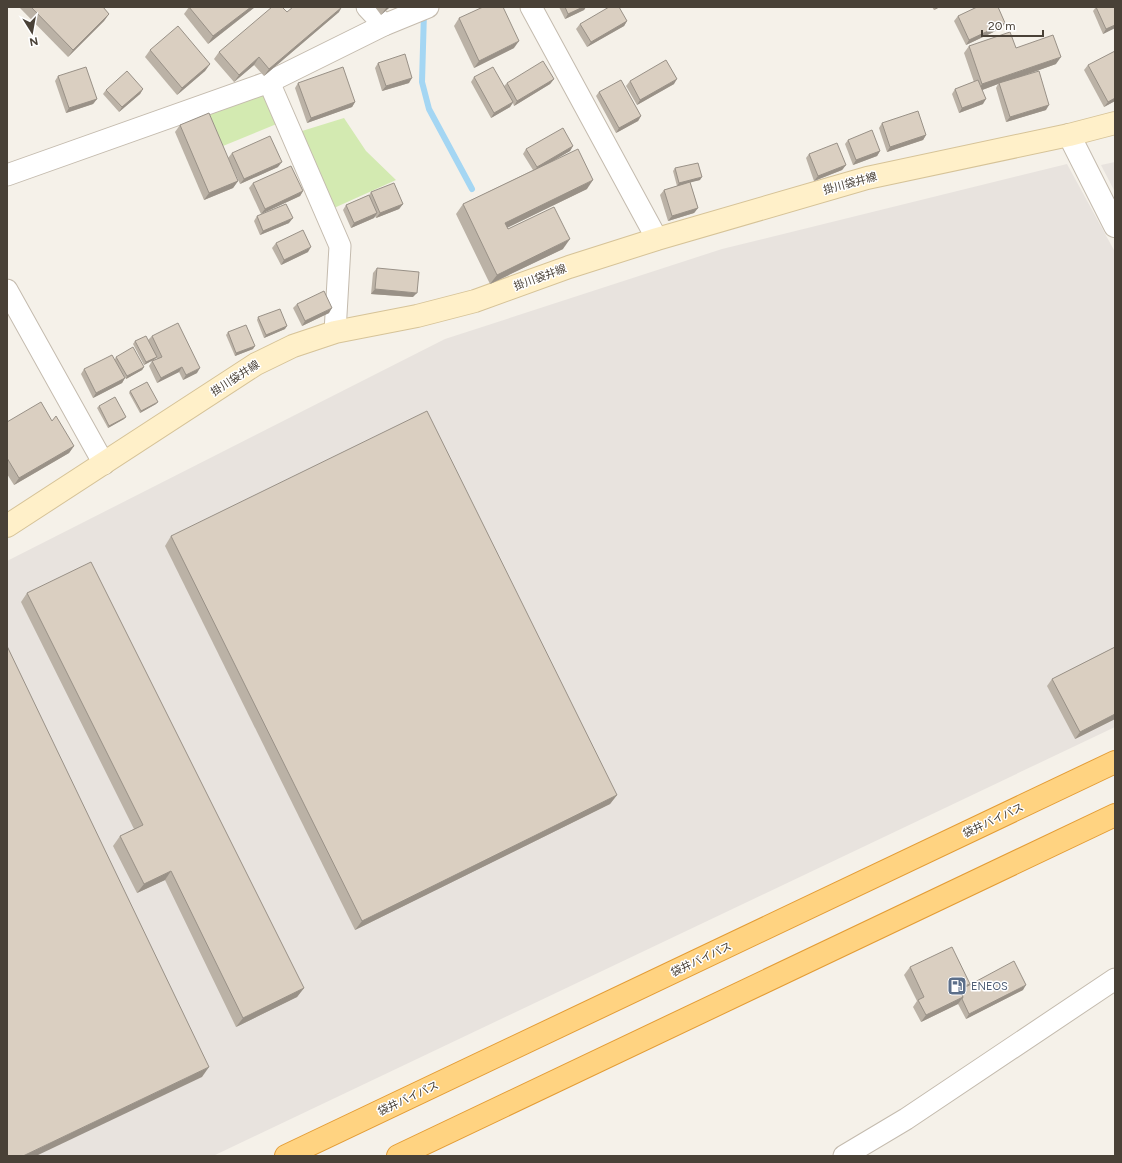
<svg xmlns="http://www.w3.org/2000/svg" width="1122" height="1163" viewBox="0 0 1122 1163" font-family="Figtree,'Noto Sans JP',sans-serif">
<rect width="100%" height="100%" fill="#f5f1e9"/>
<g fill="#e8e3de">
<path d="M1115,162V192L1101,165Z"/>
<path d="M1067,164L1115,252V727L213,1156H7V561L445,339L722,249Z"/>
</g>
<g fill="#d3eab1">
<path d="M265,90L279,123L223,146L209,113Z"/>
<path d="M344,118L366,151L396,180L334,208L302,131Z"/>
</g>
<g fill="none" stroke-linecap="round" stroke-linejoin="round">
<path stroke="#a4d6f3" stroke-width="6" d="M424,12L422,82L429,109L472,189"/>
<defs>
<g id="minor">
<path d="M367,7L384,25"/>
<path d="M531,7L657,239"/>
<path d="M269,82L340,246L335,332"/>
<path d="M7,175L269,82L384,25L428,7"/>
<path d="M7,290L104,464"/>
<path d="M844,1156L906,1119L1115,979"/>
</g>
<path id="tertiary" d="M1069,135L1115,226"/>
<path id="secondary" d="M7,526L256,364L293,346L335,332L417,316L475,301L569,267L657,239L867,178L1069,135L1115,123"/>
<g id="trunk">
<path d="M286,1156L1115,762"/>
<path d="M398,1156L1115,815"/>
</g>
</defs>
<use href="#minor" stroke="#c4bbae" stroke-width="23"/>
<use href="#tertiary" stroke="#c4bbae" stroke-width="24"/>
<use href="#secondary" stroke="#d6c398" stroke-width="24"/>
<use href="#trunk" stroke="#e39c35" stroke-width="24"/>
<use href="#minor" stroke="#fff" stroke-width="21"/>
<use href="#tertiary" stroke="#fff" stroke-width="22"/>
<use href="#secondary" stroke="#fff0c9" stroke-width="22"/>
<use href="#trunk" stroke="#ffd381" stroke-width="22"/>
</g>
<g fill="#bbb2a6">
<path d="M19,7H103L109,14L104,21L68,57Z"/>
<path d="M189,7H255L208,44L184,14Z"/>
<path d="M375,7H390L381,15Z"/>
<path d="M559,7H586L584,10L565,19Z"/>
<path d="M932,7H940L934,10Z"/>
<path d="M1096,7H1115V28L1103,34L1093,11Z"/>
<path d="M287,12H339L264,76L254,65L234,82L214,59L219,52Z"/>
<path d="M958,16L1002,28L966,45L954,21Z"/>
<path d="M459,18L514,48L474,68L454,26Z"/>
<path d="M627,21L624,26L587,47L576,29L580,24Z"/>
<path d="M969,46L1016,48L1056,64L1020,77L1046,110L1006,122L996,88L998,84L982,90L983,104L959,113L952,94L955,89L974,82L964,53Z"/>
<path d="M150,50L210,64L205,71L177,95L145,57Z"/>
<path d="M378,63L409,83L382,91L375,68Z"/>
<path d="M1088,65L1115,101L1104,107L1084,70Z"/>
<path d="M58,76L97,99L93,104L66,113L55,81Z"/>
<path d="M474,77L504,86L507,83L554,79L550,84L514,106L513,103L510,107L491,118L471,82Z"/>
<path d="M630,81L674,84L637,105L626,86Z"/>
<path d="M298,83L355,102L352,107L307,123L295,88Z"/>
<path d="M143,89L140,94L119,112L103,94L106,90Z"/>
<path d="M599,92L641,116L638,121L616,133L596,96Z"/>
<path d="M882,123L926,135L923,140L887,152L879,128Z"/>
<path d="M180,125L238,181L233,188L204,200L175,132Z"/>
<path d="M848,140L880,151L877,156L853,165L845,144Z"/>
<path d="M573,146L570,151L554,160L587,189L507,228L508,229L563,249L490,284L456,214L463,204L533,170L523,154L526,149Z"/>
<path d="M232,153L278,167L240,184L228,158Z"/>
<path d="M809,154L846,165L842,170L814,181L806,158Z"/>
<path d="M675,168L700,180L690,182L698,208L694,213L668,221L660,195L664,190L677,186L673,171Z"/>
<path d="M253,183L303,191L300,196L261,214L249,188Z"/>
<path d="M371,192L403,204L399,209L376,218L375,216L374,218L351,228L343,210L346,205L369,195Z"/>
<path d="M257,216L289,223L260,235L254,221Z"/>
<path d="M276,243L308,252L281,265L272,248Z"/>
<path d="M377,268L413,297L371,294L373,273Z"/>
<path d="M297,304L329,313L302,326L293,308Z"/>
<path d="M258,317L285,329L264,338L257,320Z"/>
<path d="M228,332L253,349L235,356L226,335Z"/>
<path d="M152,336L197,373L183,380L179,372L157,383L149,366L152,361L157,359L156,357L155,359L144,365L133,344L135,341L148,340Z"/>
<path d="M116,357L144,367L142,370L126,379L119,367L125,378L122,383L93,398L81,374L84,369L115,359Z"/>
<path d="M130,391L156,404L140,413L129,393Z"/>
<path d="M99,406L124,419L108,428L97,408Z"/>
<path d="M52,421L74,446L69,453L14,485L7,474V422Z"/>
<path d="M171,536L617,795L610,804L355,930L165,546Z"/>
<path d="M27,593L304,988L297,997L236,1027L165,880L137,893L113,846L120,836L134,829L21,602Z"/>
<path d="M1115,647V719L1075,739L1047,686L1052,679Z"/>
<path d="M910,967L969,985L1023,990L966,1019L958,1004L921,1022L913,1007L917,1001L904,975Z"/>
</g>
<g fill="#999187">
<path d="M251,7H255L208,44L213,36Z"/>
<path d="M342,7L339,12L264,76L269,69Z"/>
<path d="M387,7H390L381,15Z"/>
<path d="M583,7H586L584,10L565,19L568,14Z"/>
<path d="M937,7H940L934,10Z"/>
<path d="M109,14L104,21L68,57L73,50Z"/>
<path d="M627,21L624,26L587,47L591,42Z"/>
<path d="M1005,23L1002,28L966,45L969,40Z"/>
<path d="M1115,25V28L1103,34L1106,29Z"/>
<path d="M519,41L514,48L474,68L479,61Z"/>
<path d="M259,57L254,65L234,82L239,75Z"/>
<path d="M1061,57L1056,64L1000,84L999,83L998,84L977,92L982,84Z"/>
<path d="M210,64L205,71L177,95L182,88Z"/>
<path d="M412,78L409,83L382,91L386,86Z"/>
<path d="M554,79L550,84L514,106L517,101Z"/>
<path d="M677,79L674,84L637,105L640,100Z"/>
<path d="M143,89L140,94L119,112L122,107Z"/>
<path d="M1115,98V101L1104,107L1108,102Z"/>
<path d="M97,99L93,104L66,113L69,108Z"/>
<path d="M986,99L983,104L959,113L962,108Z"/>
<path d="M355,102L352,107L307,123L311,118Z"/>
<path d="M513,102L510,107L491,118L494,113Z"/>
<path d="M1049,105L1046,110L1006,122L1010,117Z"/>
<path d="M641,116L638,121L616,133L619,128Z"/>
<path d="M926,135L923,140L887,152L890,147Z"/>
<path d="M573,146L570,151L534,172L537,167Z"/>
<path d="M880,151L877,156L853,165L856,160Z"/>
<path d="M282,162L278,167L240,184L244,179Z"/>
<path d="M846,165L842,170L814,181L818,176Z"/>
<path d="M702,177L700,180L677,186L679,183Z"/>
<path d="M593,180L587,189L498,232L505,223Z"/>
<path d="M238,181L233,188L204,200L209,193Z"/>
<path d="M303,191L300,196L261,214L265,209Z"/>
<path d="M403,204L399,209L376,218L380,213Z"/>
<path d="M698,208L694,213L668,221L672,216Z"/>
<path d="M377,213L374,218L351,228L354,223Z"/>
<path d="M293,218L289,223L260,235L263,231Z"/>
<path d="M570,239L563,249L490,284L497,275Z"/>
<path d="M311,247L308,252L281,265L284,260Z"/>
<path d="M375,289L417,293L413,297L371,294Z"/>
<path d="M332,308L329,313L302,326L305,321Z"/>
<path d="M287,326L285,329L264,338L266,335Z"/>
<path d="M255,346L253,349L235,356L236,353Z"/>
<path d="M157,357L155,359L144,365L146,362Z"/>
<path d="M144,367L142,370L126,379L127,376Z"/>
<path d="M182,367L179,372L157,383L161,378Z"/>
<path d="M200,368L197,373L183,380L186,375Z"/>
<path d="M125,378L122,383L93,398L96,393Z"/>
<path d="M158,402L156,404L140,413L141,411Z"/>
<path d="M126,417L124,419L108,428L109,426Z"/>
<path d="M74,446L69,453L14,485L19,478Z"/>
<path d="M1115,714V719L1075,739L1080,732Z"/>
<path d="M617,795L610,804L355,930L362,921Z"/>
<path d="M171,871L165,880L137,893L144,884Z"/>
<path d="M1026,985L1023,990L966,1019L969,1014Z"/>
<path d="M304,988L297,997L236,1027L243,1018Z"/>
<path d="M963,997L958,1004L921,1022L926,1015Z"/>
<path d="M209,1067L202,1077L36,1156H23Z"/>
</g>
<g fill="#dacfc1" stroke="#999187">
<path d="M31,7H103L109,14L73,50Z"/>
<path d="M189,7H251L213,36Z"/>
<path d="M272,7H282L287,12L293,7H342L269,69L259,57L239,75L219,52Z"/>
<path d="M483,7H503L519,41L479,61L459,18Z"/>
<path d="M565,7H583L568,14Z"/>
<path d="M609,7H619L627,21L591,42L580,24Z"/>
<path d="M977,7H998L1005,23L969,40L958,16Z"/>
<path d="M1096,7H1115V25L1106,29Z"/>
<path d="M178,26L210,64L182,88L150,50Z"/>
<path d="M1010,32L1016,48L1053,35L1061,57L982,84L969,46Z"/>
<path d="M1115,51V98L1108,102L1088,65Z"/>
<path d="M405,54L412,78L386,86L378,63Z"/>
<path d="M666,60L677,79L640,100L630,81Z"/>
<path d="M543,61L554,79L517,101L507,83Z"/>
<path d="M86,67L97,99L69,108L58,76Z"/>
<path d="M343,67L355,102L311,118L298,83Z"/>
<path d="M493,67L513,102L494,113L474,77Z"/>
<path d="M127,71L143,89L122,107L106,90Z"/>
<path d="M1039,71L1049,105L1010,117L999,83Z"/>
<path d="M621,80L641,116L619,128L599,92Z"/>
<path d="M978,80L986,99L962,108L955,89Z"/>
<path d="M918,111L926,135L890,147L882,123Z"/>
<path d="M209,113L238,181L209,193L180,125Z"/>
<path d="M563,128L573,146L537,167L526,149Z"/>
<path d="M872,130L880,151L856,160L848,140Z"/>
<path d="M270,136L282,162L244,179L232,153Z"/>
<path d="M837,143L846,165L818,176L809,154Z"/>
<path d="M578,149L593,180L505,223L508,229L554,207L570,239L497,275L463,204Z"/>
<path d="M698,163L702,177L679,183L675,168Z"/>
<path d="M291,166L303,191L265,209L253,183Z"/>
<path d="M690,182L698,208L672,216L664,190Z"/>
<path d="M394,183L403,204L380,213L371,192Z"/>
<path d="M369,195L377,213L354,223L346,205Z"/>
<path d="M286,204L293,218L263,231L257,216Z"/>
<path d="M303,230L311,247L284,260L276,243Z"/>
<path d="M377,268L419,272L417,293L375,289Z"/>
<path d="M324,291L332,308L305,321L297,304Z"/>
<path d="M280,309L287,326L266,335L258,317Z"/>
<path d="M178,323L200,368L186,375L182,367L161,378L152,361L162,357L152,336Z"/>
<path d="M246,325L255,346L236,353L228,332Z"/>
<path d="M146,336L157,357L146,362L135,341Z"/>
<path d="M133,347L144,367L127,376L116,357Z"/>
<path d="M112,355L125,378L96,393L84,369Z"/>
<path d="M147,382L158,402L141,411L130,391Z"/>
<path d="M115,397L126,417L109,426L99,406Z"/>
<path d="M41,402L52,421L56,416L74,446L19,478L7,458V422Z"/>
<path d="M427,411L617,795L362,921L171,536Z"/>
<path d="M91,562L304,988L243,1018L171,871L144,884L120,836L143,825L27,593Z"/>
<path d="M7,646L209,1067L23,1156H7Z"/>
<path d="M1115,647V714L1080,732L1052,679Z"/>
<path d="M952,947L970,984L959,988L963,997L926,1015L918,1000L924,997L910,967Z"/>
<path d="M1014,961L1026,985L969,1014L962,999L963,997L960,990Z"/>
</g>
<defs>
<symbol id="fuel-square" viewBox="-11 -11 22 22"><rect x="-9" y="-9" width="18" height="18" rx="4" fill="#5c6f8a" stroke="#fff"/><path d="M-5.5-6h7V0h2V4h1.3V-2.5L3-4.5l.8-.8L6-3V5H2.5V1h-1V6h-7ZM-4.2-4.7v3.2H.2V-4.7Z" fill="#fff"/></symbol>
</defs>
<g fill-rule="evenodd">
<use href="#fuel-square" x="946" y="975" width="22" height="22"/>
</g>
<g text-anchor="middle" stroke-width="3" stroke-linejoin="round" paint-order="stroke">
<g font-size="11" fill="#494137" stroke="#fff">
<text transform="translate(850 183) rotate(-15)" y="4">掛川袋井線</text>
<text transform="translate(540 277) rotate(-20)" y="4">掛川袋井線</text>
<text transform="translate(235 378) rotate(-33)" y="4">掛川袋井線</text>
<text transform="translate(993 820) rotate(-25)" y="4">袋井バイパス</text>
<text transform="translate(701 959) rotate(-25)" y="4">袋井バイパス</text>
<text transform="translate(408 1098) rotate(-25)" y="4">袋井バイパス</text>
</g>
<g font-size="11" fill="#4e5e75" stroke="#fff" text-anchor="start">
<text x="971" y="990">ENEOS</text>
</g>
</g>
<rect width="1122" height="1163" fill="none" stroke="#494137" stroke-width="16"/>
<g transform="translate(32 32) rotate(169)" stroke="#ffffff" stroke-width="3" paint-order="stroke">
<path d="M0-3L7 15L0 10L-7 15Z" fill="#494137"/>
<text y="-6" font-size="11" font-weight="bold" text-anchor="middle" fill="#494137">N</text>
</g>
<path d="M982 30v6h61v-6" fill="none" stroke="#494137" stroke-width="2"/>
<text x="988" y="30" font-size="12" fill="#494137" stroke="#ffffff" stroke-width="3" paint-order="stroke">20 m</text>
</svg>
